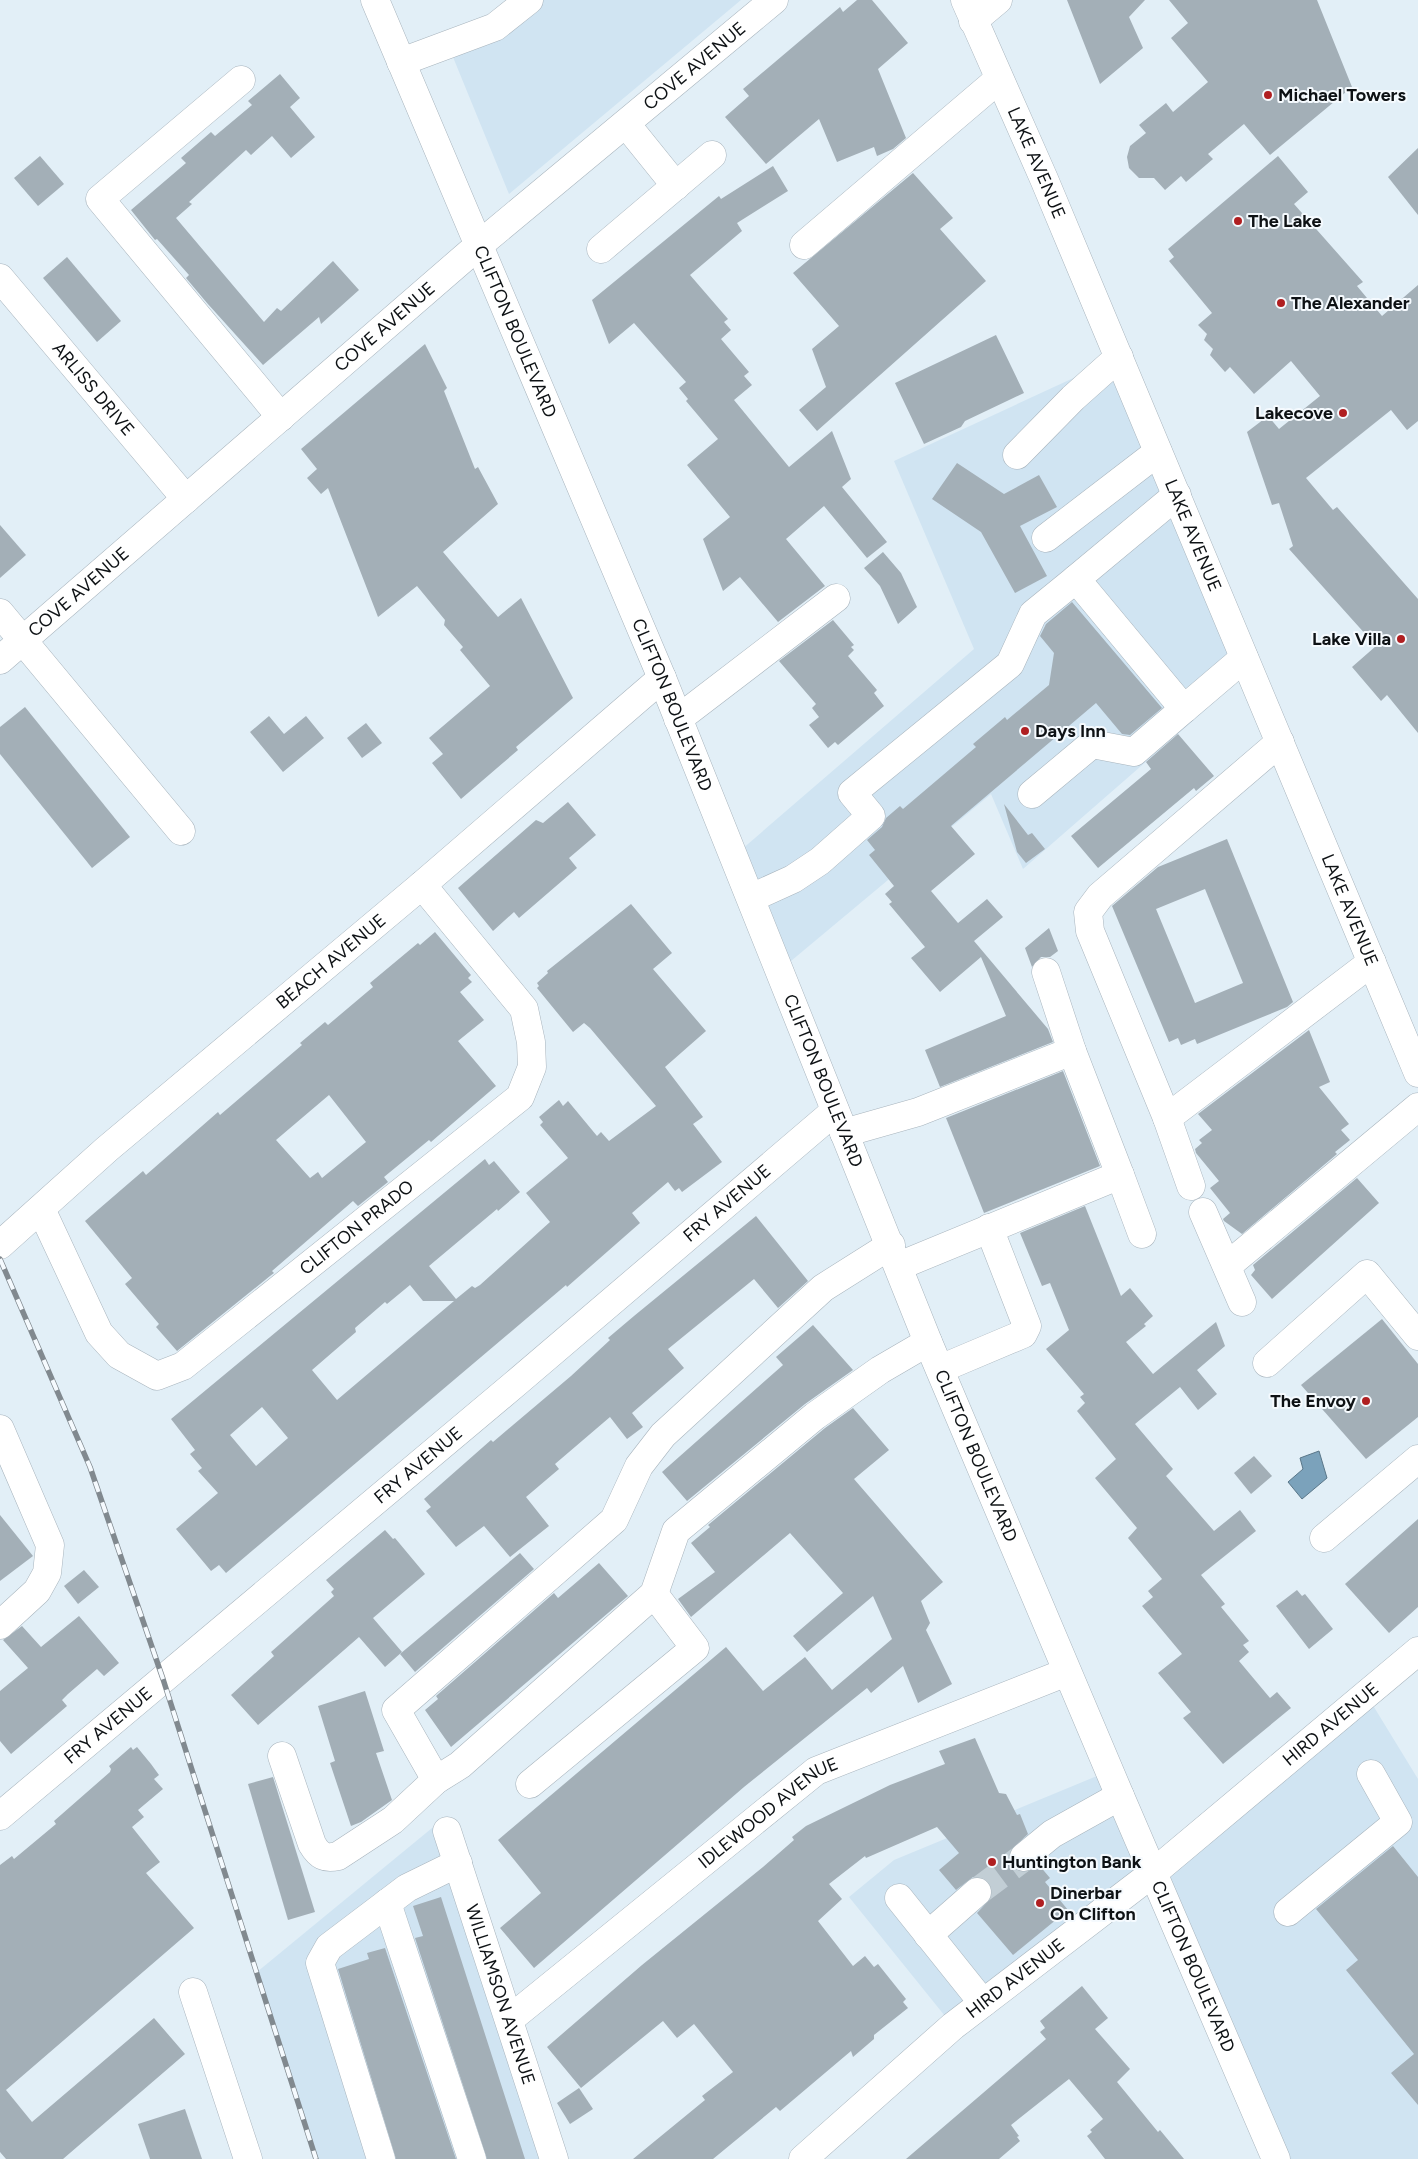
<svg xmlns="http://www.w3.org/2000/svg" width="1418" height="2159" viewBox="0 0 1418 2159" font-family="Figtree,sans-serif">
<rect width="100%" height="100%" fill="#e2eff7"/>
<g fill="#d0e4f2">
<path d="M512,0H741L509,194L446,40L490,19Z"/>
<path d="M1119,357L1250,671L1023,869L991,794L779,971L734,856L974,649L894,461Z"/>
<path d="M1366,1694L1418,1779V2159H1276L1153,1874L953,2026L849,1897L894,1860L1109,1771L1153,1873Z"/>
<path d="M443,1819L554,2159H316L257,1972Z"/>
</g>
<path fill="#7ba2bb" stroke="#5a7789" d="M1319,1451L1327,1478L1302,1499L1288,1482L1303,1469L1300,1458Z"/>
<g fill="#a3afb7" fill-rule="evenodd">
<path d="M857,0H872L908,43L878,69L906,138L893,149L877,156L874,147L837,162L819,119L766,164L725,117L749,96L743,89L840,7L843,12Z"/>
<path d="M1067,0H1145L1129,17L1143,48L1100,84Z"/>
<path d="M1169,0H1317L1352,87L1270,155L1244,124L1208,154L1213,159L1186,182L1181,176L1165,190L1154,178H1139L1129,168L1127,157L1130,146L1146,133L1139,125L1166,103L1173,112L1208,82L1171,38L1188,23Z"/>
<path d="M280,74L300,98L290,107L315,137L291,158L272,136L251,155L246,150L189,202L192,204L176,218L264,322L277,308L281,311L333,261L359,290L321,324L319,317L263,365L207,303L186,278L189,275L157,239L155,240L131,210L186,163L181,158L211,132L215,136L252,105L248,101Z"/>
<path d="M1418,148V215L1388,177Z"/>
<path d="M40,156L64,184L38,206L14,178Z"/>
<path d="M1278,156L1308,192L1294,204L1363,282L1357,286L1382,316L1418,285V421L1407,430L1391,410L1306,478L1333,510L1337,507L1418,599V733L1387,695L1381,701L1352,667L1376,646L1289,549L1293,546L1279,503L1272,505L1247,432L1268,416L1279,429L1320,396L1291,361L1254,394L1230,367L1225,372L1210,355L1213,349L1204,340L1207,334L1198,325L1212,313L1169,261L1174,257L1168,249Z"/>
<path d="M773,166L788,191L737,223L742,231L690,275L728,319L724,322L731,330L721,339L749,372L744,376L752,385L734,400L789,467L832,431L851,479L842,487L887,542L867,558L824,506L786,539L825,586L778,622L740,577L723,591L703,539L730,517L687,465L718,439L686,401L688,399L679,388L686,382L634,323L609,344L592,300L719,196L721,199Z"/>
<path d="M913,173L953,218L940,229L986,281L817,431L799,410L826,387L812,349L839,326L793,273Z"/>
<path d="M67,257L121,321L97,342L43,278Z"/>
<path d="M996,335L1024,393L965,421L961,427L924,444L895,383Z"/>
<path d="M425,344L447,388L444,391L475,469L478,467L498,504L443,552L498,617L521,598L573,698L516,747L518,750L461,799L432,763L443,754L429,738L490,686L460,650L463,647L444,625L445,620L417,586L378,617L328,488L321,494L307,478L317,469L301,449Z"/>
<path d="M957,463L1004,494L1039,475L1057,507L1020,526L1047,576L1015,593L981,532L932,499Z"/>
<path d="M0,525L26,555L0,578Z"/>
<path d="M883,552L901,573L917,607L898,624L880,586L864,568Z"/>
<path d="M1072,602L1162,708L1130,735L1122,734L1096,703L951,826L975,854L931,891L958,923L987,899L1003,917L974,941L985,954L983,956L985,954L1048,1029L1053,1042L940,1087L925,1050L1006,1016L981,957L940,992L911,958L925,947L889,904L892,902L885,894L894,886L869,855L875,850L867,840L882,827L886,818L900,806L903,809L976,747L973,744L1005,717L1007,720L1049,685L1054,653L1040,636L1046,624Z"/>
<path d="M833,620L854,645L851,647L854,650L848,656L877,690L874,693L884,706L838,745L835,742L828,748L809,725L819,717L812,708L816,704L779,661Z"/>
<path d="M25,707L130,837L92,868L0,754V727Z"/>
<path d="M269,716L284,734L306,716L324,738L283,772L250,732Z"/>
<path d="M366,723L382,743L362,758L347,738Z"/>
<path d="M1178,734L1214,776L1196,791L1194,788L1098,868L1071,836L1151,769L1146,762Z"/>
<path d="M568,802L596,835L569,858L577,868L519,918L514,912L493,931L458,888L536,820L543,823Z"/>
<path d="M1004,804L1028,835L1032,833L1045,849L1026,863L1017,852Z"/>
<path d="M1227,839L1293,1002L1287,1007L1197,1044L1195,1039L1181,1045L1178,1038L1169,1042L1112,906L1158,867ZM1205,889L1243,983L1195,1003L1156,909Z"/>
<path d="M631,904L672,953L653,969L706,1031L665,1067L703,1117L693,1124L722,1162L682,1192L679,1188L675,1191L668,1182L632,1213L640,1223L567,1287L566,1285L226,1573L219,1565L211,1571L176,1529L218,1493L198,1471L202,1468L190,1454L195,1450L171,1419L485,1159L489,1165L494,1161L520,1192L498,1211L497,1209L429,1266L456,1299L472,1286L475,1288L480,1285L550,1222L526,1193L568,1158L540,1125L543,1122L539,1117L559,1100L563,1106L568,1101L597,1136L601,1132L609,1141L656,1106L590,1028L584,1023L573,1032L537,988L539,986L537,983L548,973L547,971ZM410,1285L423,1301H454L337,1400L312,1370L356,1332L355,1328L385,1302L387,1304ZM262,1407L288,1438L256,1466L230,1435Z"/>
<path d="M1049,928L1058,951L1050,957H1041L1032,967L1025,948Z"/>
<path d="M435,932L471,975L468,978L472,982L460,992L484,1020L458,1041L496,1086L431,1142L429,1140L384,1177L388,1182L358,1206L353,1201L272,1271L274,1273L270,1276L177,1351L156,1327L159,1324L125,1284L132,1278L85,1221L143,1171L146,1175L218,1112L220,1115L302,1045L300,1043L325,1022L328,1025L373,987L370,983L418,943L420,945ZM329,1095L366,1142L322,1178L318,1172L310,1178L276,1140Z"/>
<path d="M1309,1030L1330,1082L1319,1087L1349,1124L1341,1130L1350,1140L1335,1152L1337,1154L1242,1234L1224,1221L1223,1219L1230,1213L1210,1188L1219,1181L1196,1153L1195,1149L1202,1143L1199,1140L1212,1130L1198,1114Z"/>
<path d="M1063,1071L1100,1166L984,1213L946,1118Z"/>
<path d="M1357,1178L1379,1203L1272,1299L1251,1275L1255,1270L1253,1265Z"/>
<path d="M1085,1206L1121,1296L1130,1288L1153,1316L1144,1324L1146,1326L1126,1342L1153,1374L1216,1322L1225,1346L1197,1370L1217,1394L1198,1410L1180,1387L1135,1424L1173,1469L1166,1476L1214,1531L1240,1510L1256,1531L1201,1575L1225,1604L1221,1607L1249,1641L1243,1645L1249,1652L1239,1661L1270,1698L1277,1692L1291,1708L1223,1764L1183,1718L1191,1712L1158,1673L1182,1654L1142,1606L1153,1597L1148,1591L1162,1579L1128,1538L1137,1528L1095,1478L1116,1459L1077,1411L1085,1403L1080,1397L1084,1394L1046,1349L1069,1330L1050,1283L1042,1286L1020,1233Z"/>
<path d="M756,1216L808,1281L778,1308L754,1279L668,1349L684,1368L632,1413L643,1427L627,1439L610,1417L555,1464L559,1469L526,1497L549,1526L510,1557L484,1526L456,1547L426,1511L431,1507L424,1499L491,1440L493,1442L571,1376L610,1340L608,1338L634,1316Z"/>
<path d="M1382,1319L1418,1364V1417L1366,1459L1301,1385Z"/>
<path d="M813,1325L853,1370L805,1404L687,1501L662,1472L783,1365L776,1357Z"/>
<path d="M853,1408L889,1450L854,1479L943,1582L921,1601L930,1623L926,1630L952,1684L918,1703L903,1666L871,1693L867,1688L744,1787L534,1968L500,1928L541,1893L498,1840L726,1647L763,1691L805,1657L832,1690L892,1639L873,1596L807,1652L793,1636L843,1593L790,1533L691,1617L678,1599L715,1572L691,1543L710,1527L708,1525L825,1428Z"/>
<path d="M1254,1456L1272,1476L1251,1494L1234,1473Z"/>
<path d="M0,1515L33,1556L0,1581Z"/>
<path d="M1418,1519V1607L1389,1633L1345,1584Z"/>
<path d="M385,1530L393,1539L395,1538L425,1574L373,1618L402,1652L385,1667L359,1637L258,1725L231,1695L274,1656L271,1652L334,1596L331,1592L334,1589L326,1580Z"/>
<path d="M520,1553L534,1569L415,1672L400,1654Z"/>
<path d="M599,1563L628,1596L451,1747L425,1710L438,1699L436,1696L554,1593L558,1598Z"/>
<path d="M84,1570L99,1587L78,1604L64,1586Z"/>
<path d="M1297,1590L1302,1596L1305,1594L1333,1629L1309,1649L1276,1606Z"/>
<path d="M79,1616L119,1663L104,1676L97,1669L68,1694L62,1700L67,1706L11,1754L0,1741V1691L28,1668L3,1640L22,1626L41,1647Z"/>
<path d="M365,1691L384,1751L376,1753L392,1800L361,1822L351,1826L330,1763L335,1761L318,1706Z"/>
<path d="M975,1738L999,1793L1006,1794L1017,1815L1020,1814L1028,1834L1010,1851L1009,1859L1012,1866L1018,1871L1026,1872L1039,1865L1050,1878L1045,1882L1068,1910L1013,1955L977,1913L992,1897V1889L989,1882L982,1877H973L956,1890L939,1870L959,1853L937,1827L866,1858L865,1856L829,1884L842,1899L818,1921L853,1966L865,1956L874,1967L878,1964L906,1999L903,2002L908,2008L874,2035V2039L853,2057L851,2051L780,2111L776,2107L713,2159H633L705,2100L702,2096L733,2072L694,2024L677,2038L663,2021L581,2088L547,2047L642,1965L763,1867L794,1840L792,1837L806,1826L890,1785L945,1764L939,1751Z"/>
<path d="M131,1747L133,1750L137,1747L151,1764L159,1775L154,1779L163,1789L138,1810L144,1817L132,1827L160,1862L146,1873L194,1928L6,2090L32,2122L154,2018L185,2054L63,2159H6L0,2152V1865L12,1856L14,1859L56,1824L54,1821L110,1772L111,1769L109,1766Z"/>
<path d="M273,1777L315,1912L288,1920L248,1784Z"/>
<path d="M1393,1846L1418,1877V2105L1391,2073L1414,2054L1346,1970L1358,1960L1316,1909Z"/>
<path d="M441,1897L525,2159H487L415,1938L423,1936L413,1906Z"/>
<path d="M385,1948L456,2159H396L338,1969L369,1959L367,1953Z"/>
<path d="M1082,1986L1108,2018L1095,2029L1130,2069L1117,2082L1158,2132L1160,2130L1184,2159H1105L1087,2136L1092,2132L1090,2130L1103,2119L1069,2079L1011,2125L1019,2136L1017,2137L1020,2141L999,2159H906L1046,2039L1040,2032L1045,2028L1040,2021Z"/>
<path d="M579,2088L593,2109L570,2124L557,2103Z"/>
<path d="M185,2109L202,2159H150L138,2124Z"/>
</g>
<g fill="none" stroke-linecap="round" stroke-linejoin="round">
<path stroke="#c2ced5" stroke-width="28" stroke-dasharray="28 14" stroke-linecap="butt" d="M977,1892L1024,1857"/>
<defs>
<g id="minor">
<path id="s1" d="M965,0L1044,179L1418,1073"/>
<path d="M973,21L998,0"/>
<path d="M401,62L495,27L529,0"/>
<path d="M241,80L100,199L281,417"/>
<path d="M626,124L676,186"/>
<path d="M804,245L999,79"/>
<path d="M601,249L712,155"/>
<path id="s2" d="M0,278L186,499"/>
<path d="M1017,455L1073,398L1119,357"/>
<path d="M1177,495L1076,579L1184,709L1244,658"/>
<path d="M1046,538L1158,452"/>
<path d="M0,613L181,831"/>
<path id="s3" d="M0,660L479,245L774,0"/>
<path d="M678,719L836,598"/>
<path d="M1032,794L1092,744L1134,752L1184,709"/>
<path d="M751,898L793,879L820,861L871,816L852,793L1010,664L1033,614L1076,579"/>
<path d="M1046,972L1072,1051"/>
<path d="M1167,1118L1372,962"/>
<path d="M844,1133L918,1112L1072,1051L1120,1175L899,1266"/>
<path d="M1120,1175L1142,1234"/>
<path d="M1191,1186L1167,1118L1090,931L1088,912L1100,896L1280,742"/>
<path id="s4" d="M41,1209L99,1333L119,1355L157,1376L183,1366L520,1097L532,1067L531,1042L524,1009L422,885"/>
<path d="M1203,1212L1242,1302"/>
<path id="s5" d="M0,1245L107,1149L422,885L662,678"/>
<path d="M891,1245L823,1288L663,1435L639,1466L614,1520L396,1710L436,1780L460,1765L654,1594L676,1531L815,1416L880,1370L928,1342"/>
<path d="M1227,1266L1418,1107"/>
<path d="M1267,1363L1367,1274L1418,1336"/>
<path d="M940,1369L1023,1334L1027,1326L989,1228"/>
<path d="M0,1429L50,1545L47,1573L37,1591L0,1625"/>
<path d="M1324,1538L1418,1459"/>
<path d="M282,1756L312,1844C319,1856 325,1859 338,1856L393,1820L436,1780"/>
<path d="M530,1784L695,1648L654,1594"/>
<path id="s6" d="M0,1816L516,1383L835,1111"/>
<path id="s7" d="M447,1831L554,2159"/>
<path d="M1024,1857L1052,1834L1120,1796"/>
<path d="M899,1898L983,2003"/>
<path d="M387,1903L472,2159"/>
<path d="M1288,1912L1398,1822L1371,1774"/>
<path d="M928,1935L977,1892"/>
<path d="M193,1992L248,2159"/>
<path id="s8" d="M510,2019L816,1771L1067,1672"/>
<path d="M381,2159L320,1963L329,1947L407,1888L458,1863"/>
<path id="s9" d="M803,2159L953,2026L1153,1873L1418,1651"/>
</g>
<g id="major">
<path id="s10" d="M375,0L662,678L928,1342L1120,1796L1276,2159"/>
</g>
</defs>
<use href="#minor" stroke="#a8b4bd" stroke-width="29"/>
<use href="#major" stroke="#a8b4bd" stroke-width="29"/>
<use href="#minor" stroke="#fff" stroke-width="28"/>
<use href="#major" stroke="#fff" stroke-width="28"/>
<defs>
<path id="rail" d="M0,1259L90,1467L163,1679L316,2159"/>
</defs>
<use href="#rail" stroke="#81898f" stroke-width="5.5"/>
<use href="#rail" stroke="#f5fafe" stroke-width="4" stroke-dasharray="11" stroke-linecap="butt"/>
</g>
<g fill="#b01f21" stroke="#f5fafe" stroke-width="2">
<circle cx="1268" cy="95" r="5"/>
<circle cx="1238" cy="221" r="5"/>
<circle cx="1281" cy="303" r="5"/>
<circle cx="1343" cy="413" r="5"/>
<circle cx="1401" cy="639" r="5"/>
<circle cx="1025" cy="731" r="5"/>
<circle cx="1366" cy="1401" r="5"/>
<circle cx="992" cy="1862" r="5"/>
<circle cx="1040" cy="1903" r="5"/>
</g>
<g text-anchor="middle" stroke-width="4" stroke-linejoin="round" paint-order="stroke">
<g font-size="18" fill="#0e1215" stroke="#f5fafe">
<text dy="6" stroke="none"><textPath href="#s3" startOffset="914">COVE AVENUE</textPath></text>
<text dy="6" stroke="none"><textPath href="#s1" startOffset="178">LAKE AVENUE</textPath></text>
<text dy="6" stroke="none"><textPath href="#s3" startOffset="509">COVE AVENUE</textPath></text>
<text dy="6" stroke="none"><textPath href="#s10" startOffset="360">CLIFTON BOULEVARD</textPath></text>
<text dy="6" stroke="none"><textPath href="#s2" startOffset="145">ARLISS DRIVE</textPath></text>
<text dy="6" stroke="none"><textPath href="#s1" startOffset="582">LAKE AVENUE</textPath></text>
<text dy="6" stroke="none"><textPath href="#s3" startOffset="104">COVE AVENUE</textPath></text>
<text dy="6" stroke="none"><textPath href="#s10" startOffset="765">CLIFTON BOULEVARD</textPath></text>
<text dy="6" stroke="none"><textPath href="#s1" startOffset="988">LAKE AVENUE</textPath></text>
<text dy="6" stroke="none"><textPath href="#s5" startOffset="436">BEACH AVENUE</textPath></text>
<text dy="6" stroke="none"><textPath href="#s10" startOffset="1170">CLIFTON BOULEVARD</textPath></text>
<text dy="6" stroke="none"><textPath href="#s6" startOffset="951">FRY AVENUE</textPath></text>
<text dy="6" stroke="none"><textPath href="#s4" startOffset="460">CLIFTON PRADO</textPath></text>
<text dy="6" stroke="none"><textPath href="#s10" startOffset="1575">CLIFTON BOULEVARD</textPath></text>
<text dy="6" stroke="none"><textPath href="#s6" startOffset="546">FRY AVENUE</textPath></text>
<text dy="6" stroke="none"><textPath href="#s9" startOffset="684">HIRD AVENUE</textPath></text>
<text dy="6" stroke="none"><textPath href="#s6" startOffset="141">FRY AVENUE</textPath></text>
<text dy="6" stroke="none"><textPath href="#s8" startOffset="331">IDLEWOOD AVENUE</textPath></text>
<text dy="6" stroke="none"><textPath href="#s10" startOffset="2130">CLIFTON BOULEVARD</textPath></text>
<text dy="6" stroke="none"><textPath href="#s9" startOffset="279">HIRD AVENUE</textPath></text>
<text dy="6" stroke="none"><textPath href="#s7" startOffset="172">WILLIAMSON AVENUE</textPath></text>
</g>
<g font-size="18" font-weight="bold" fill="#0e1215" stroke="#f5fafe" text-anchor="start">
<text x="1278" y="101">Michael Towers</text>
<text x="1248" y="227">The Lake</text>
<text x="1291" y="309">The Alexander</text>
<text x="1333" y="419" text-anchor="end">Lakecove</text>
<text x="1391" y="645" text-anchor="end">Lake Villa</text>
<text x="1035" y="737">Days Inn</text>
<text x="1356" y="1407" text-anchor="end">The Envoy</text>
<text x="1002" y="1868">Huntington Bank</text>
<text x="1050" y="1899">Dinerbar<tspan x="1050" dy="21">On Clifton</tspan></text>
</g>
</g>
</svg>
